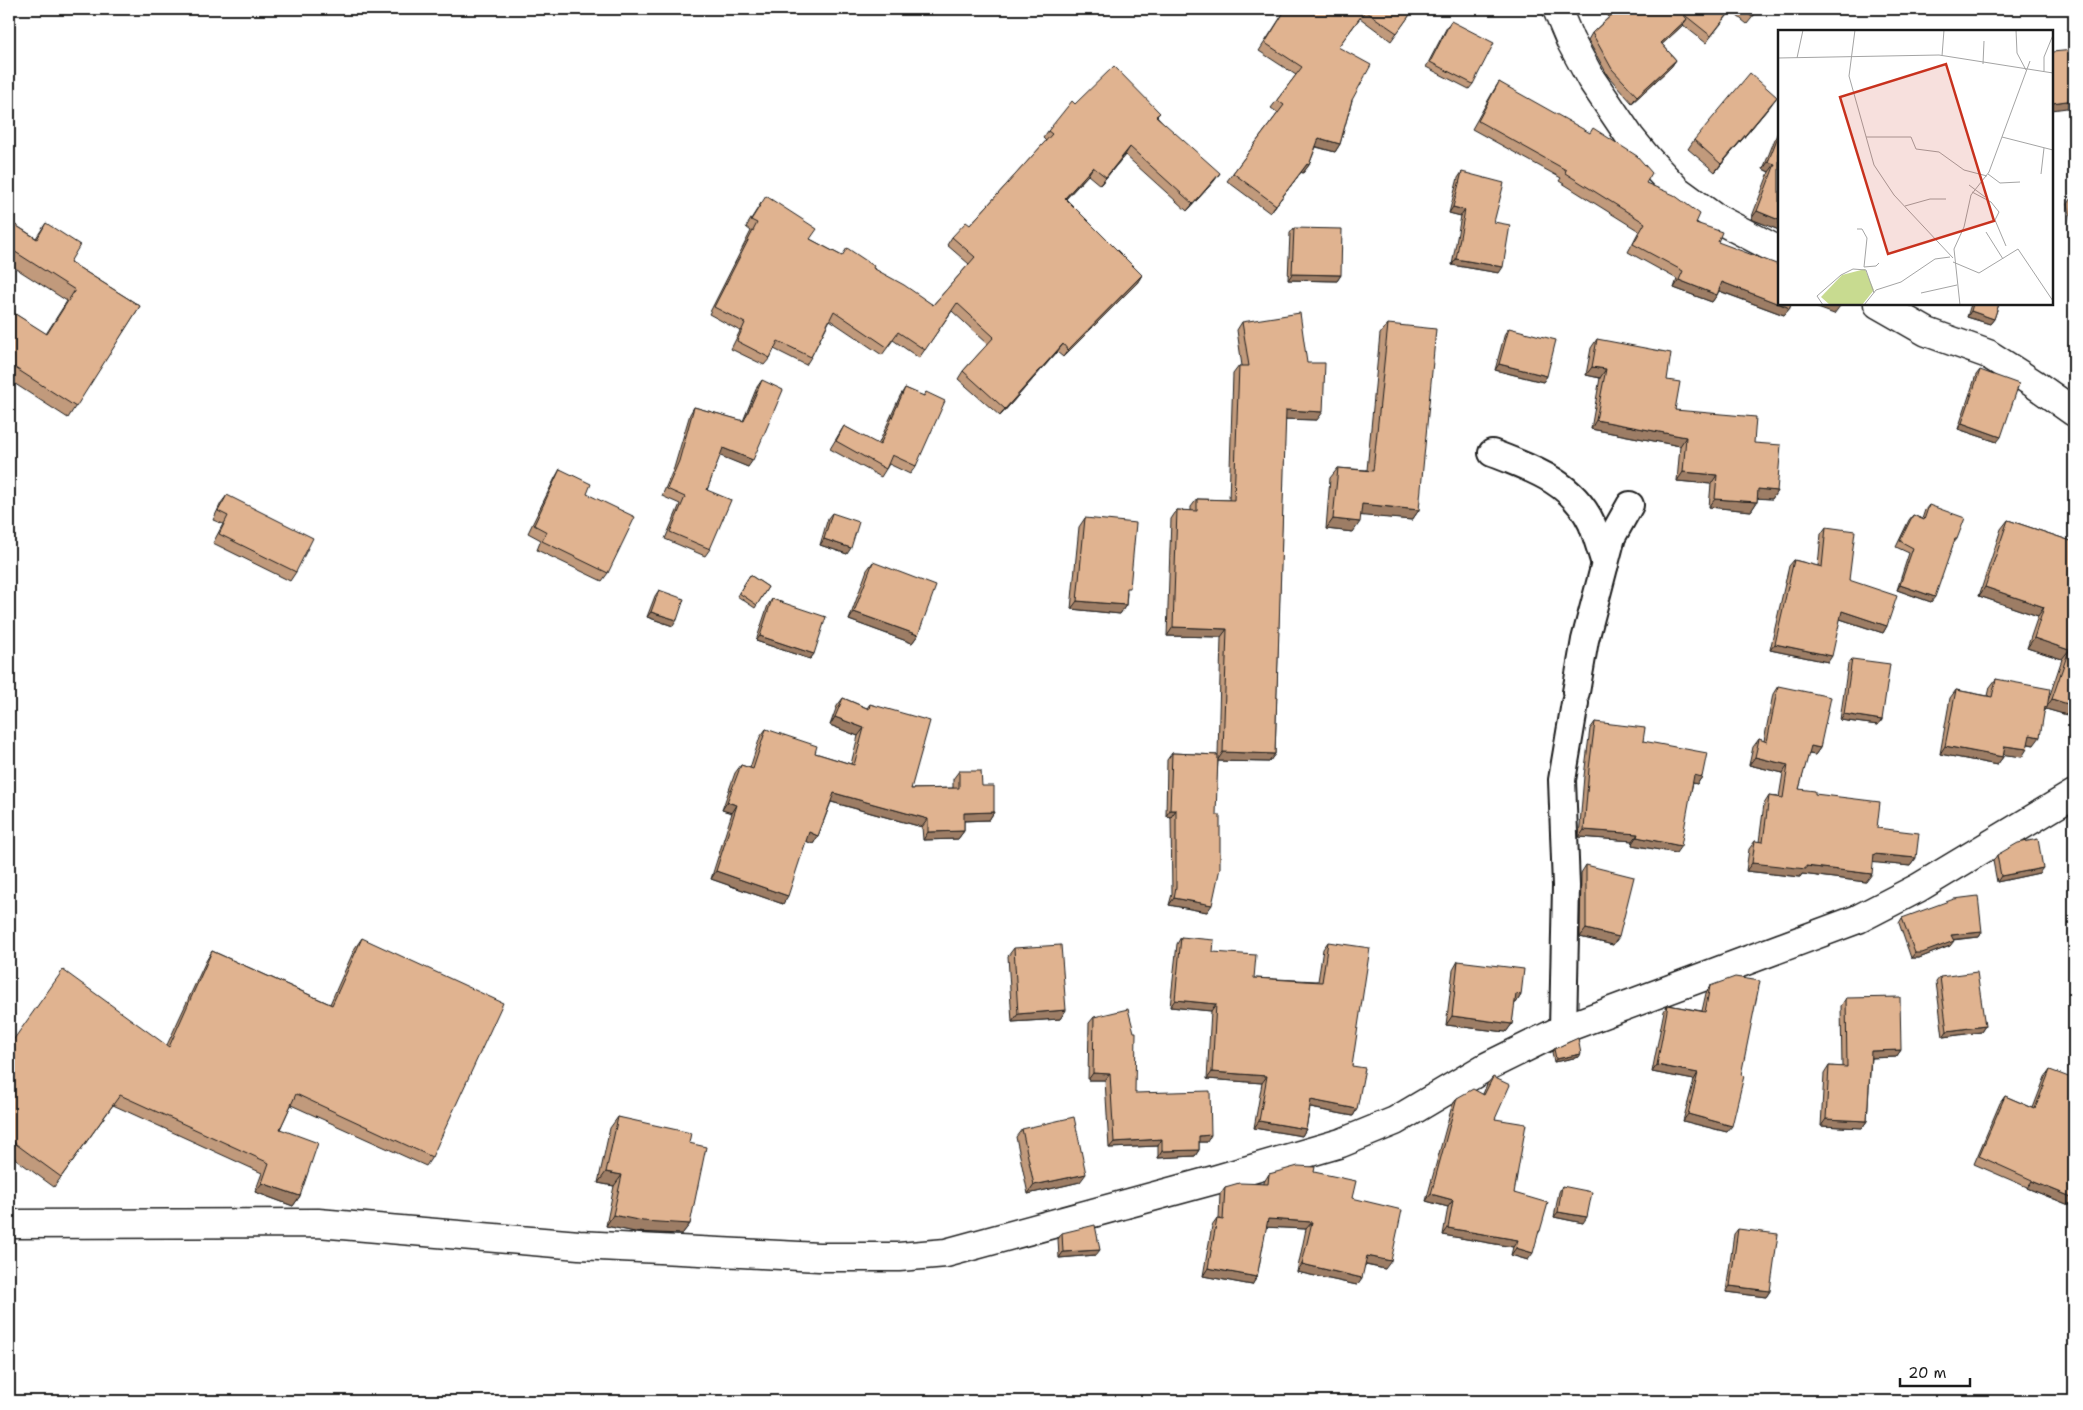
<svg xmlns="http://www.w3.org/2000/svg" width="2083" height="1410" viewBox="0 0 2083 1410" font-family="'Shantell Sans',sans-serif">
<rect width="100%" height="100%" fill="#fff"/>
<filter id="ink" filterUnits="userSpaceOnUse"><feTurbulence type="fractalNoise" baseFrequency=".02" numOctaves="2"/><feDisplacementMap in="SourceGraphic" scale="10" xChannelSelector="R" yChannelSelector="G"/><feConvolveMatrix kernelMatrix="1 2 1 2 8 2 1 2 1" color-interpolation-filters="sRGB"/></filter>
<g filter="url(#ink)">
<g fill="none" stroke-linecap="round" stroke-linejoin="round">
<defs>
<g id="minor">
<path d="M1492,453C1531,468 1573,482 1592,524C1597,537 1601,551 1605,564"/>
<path d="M1576,692L1585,640L1612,537L1630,505"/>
<path d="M1563,1029L1566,886L1562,780L1575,703"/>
</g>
<g id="tertiary">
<path d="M1557,9L1570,40L1591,79L1630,137L1648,159L1677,190L1714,217L1779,251"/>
<path d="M1878,304L1927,332L1988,354L2033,383L2074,412"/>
<path d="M9,1224L318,1223L579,1245L819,1257H899L946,1253L1214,1180L1341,1143L1395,1121L1486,1067L1563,1029L1858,919L1918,888L2074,794"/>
</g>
</defs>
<use href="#minor" stroke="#1c1c1c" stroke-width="30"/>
<use href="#tertiary" stroke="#1c1c1c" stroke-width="31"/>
<use href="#minor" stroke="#fff" stroke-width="26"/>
<use href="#tertiary" stroke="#fff" stroke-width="28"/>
</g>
<g fill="#c19a7c" stroke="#1c1c1c">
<path d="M1286,9H1414L1391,41L1360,18L1338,47L1352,100L1340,144L1335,152L1316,147L1309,165L1303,173L1301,172L1270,213L1227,181L1278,113L1271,108L1296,75L1259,51Z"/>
<path d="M1489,9H1499L1491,13Z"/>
<path d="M1602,9H1759L1747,24L1731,11L1706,43L1683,25L1662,44L1676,60L1671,67L1632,103L1608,76L1588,40L1592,33L1609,17Z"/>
<path d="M1451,21L1473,84L1469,89L1426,67L1447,27Z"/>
<path d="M1499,82L1646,183L1696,223L1790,308L1784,315L1719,291L1717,295L1712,302L1674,288L1677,279L1628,252L1639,231L1559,181L1561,178L1472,129L1494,90Z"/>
<path d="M1075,104L1160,113L1157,116L1215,180L1187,211L1125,155L1100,185L1088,175L1066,199L1142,275L1137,283L1063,357L1057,352L1000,416L958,379L963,371L988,344L952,311L919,358L893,340L882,355L830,320L811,357L806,365L774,349L770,358L764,365L731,349L740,331L709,314L751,231L746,227L761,203L810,239L842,256L873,268L933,305L969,264L947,245L952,237L970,225L1046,141L1043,138L1048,131Z"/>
<path d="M1771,105L1715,172L1688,149L1694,140Z"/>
<path d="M1779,129V230L1751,219L1769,172L1763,169Z"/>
<path d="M1462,172L1499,273L1452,265L1461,216L1449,213L1458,178Z"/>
<path d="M2073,196H2074V235L2068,204Z"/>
<path d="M9,221L36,238L46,223L70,262L140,306L68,418L9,380V310L46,334L67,301L9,264Z"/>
<path d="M1294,228L1341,275L1337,281L1288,280L1290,233Z"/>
<path d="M2074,259V272L2072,262Z"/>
<path d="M1971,304H1999L1994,319L1990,324L1967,317Z"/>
<path d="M1242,322L1307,363L1317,420L1285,419L1275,754L1269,762L1218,761L1207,912L1169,905L1172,894L1171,817L1166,816L1167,760L1172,753L1218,755L1221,637L1167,636L1171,519L1177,510L1191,511V507L1197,499L1229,500L1233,374L1239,366H1242L1237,330Z"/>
<path d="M1388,324L1419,510L1412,520L1361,515L1353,532L1326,529L1330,478L1338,468L1367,470L1380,334Z"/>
<path d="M1509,328L1547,376L1543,382L1495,370L1505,333Z"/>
<path d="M1597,339L1667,380L1675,410L1754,443L1777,491L1772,499L1757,498V502L1751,511L1709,507L1711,484L1677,481L1680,446L1591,429L1600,378L1586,375L1591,348Z"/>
<path d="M1980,370L1997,442L1958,429L1976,375Z"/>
<path d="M762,380L748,467L720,455L707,490L710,549L705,556L665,539L680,504L662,496L674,468L690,414L694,407L743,421L757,387Z"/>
<path d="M905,388L923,396L926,392L916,466L910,474L889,464L886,469L881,477L830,449L839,434L844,426L878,445L900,396Z"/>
<path d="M560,469L587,494L608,573L602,581L537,550L541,540L528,533L555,478Z"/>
<path d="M227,495L296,572L290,581L213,543L223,524L213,520L221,503Z"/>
<path d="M1929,505L1957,539L1953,544L1931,602L1897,590L1909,553L1896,547L1909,520L1913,515L1922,519L1925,510Z"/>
<path d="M832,513L847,554L820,545L828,518Z"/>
<path d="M1085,518L1127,593L1126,605L1120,614L1071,609L1079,527Z"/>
<path d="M2008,520L2074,542V717L2046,709L2044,712L2034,745L2028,744L2022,757L2003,754V757L1997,765L1940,754L1950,698L1956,690L1988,696L1990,687L1996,679L2048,701L2062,659L2027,648L2038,616L1979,596L2001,529Z"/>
<path d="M1826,527L1849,580L1887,626L1883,633L1840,619L1828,662L1770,650L1789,566L1794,560L1818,566L1821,534Z"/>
<path d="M873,562L918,635L912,643L849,620L867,570Z"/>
<path d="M750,575L768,587L755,608L737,596Z"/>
<path d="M659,590L673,626L647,617L655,596Z"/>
<path d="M772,599L814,654L810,659L756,641L768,605Z"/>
<path d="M1852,659L1882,720L1878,725L1840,720L1848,664Z"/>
<path d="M1778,686L1820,748L1815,755L1808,754L1799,789L1815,794L1877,828L1916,858L1910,866L1873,862L1866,882L1802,874L1800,877L1746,871L1749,849L1755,841L1759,842L1764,804L1769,796L1779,797L1783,773L1749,765L1753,747L1759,739L1764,741L1773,694Z"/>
<path d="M843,698L867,708L870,704L911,789L953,788V779L959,771L982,786L994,812L989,820L964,821V831L958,839L923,840L922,827L831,802L818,836L813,844L806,841L783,904L711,879L732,813L722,810L735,773L741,765L750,768L760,737L766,729L815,753L851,764L858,736L830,725L837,706Z"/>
<path d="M1595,722L1643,741L1702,777L1697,784L1693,783L1676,853L1632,845L1633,841L1579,837L1584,776L1590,729Z"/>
<path d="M1997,855L2039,873L1997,882L1993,861Z"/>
<path d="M1586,865L1613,945L1580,937L1581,873Z"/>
<path d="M1902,918L1982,932L1979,937L1953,940L1950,946L1919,958H1911L1899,923Z"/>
<path d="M1181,937L1213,952L1254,978L1318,981L1323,949L1328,942L1352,1066L1357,1109L1353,1116L1310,1108L1306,1129L1302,1136L1254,1128L1262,1083L1207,1079L1211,1011L1170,1007L1177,944Z"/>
<path d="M362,938L432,1157L426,1166L291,1105L280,1129L300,1196L293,1206L255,1192L262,1173L113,1105L54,1187L9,1154V1046L167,1045L206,961L212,951L330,1004L355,948Z"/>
<path d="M1014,948L1066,1010L1060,1019L1012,1022L1008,956Z"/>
<path d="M1458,961L1521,995L1516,1003H1514L1512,1024L1506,1032L1446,1025L1453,970Z"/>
<path d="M1940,977L1985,1026L1981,1032L1943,1037L1936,982Z"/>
<path d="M1710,986L1727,1132L1683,1121L1694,1080L1652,1072L1664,1011L1668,1005L1702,1011L1706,993Z"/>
<path d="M1846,998L1901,1050L1896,1057L1871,1058L1867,1121L1862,1128L1821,1126L1824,1074L1829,1066L1842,1067L1841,1006Z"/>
<path d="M1094,1017L1135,1093L1207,1142H1199V1150L1195,1156L1158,1158V1146L1109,1148L1105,1080H1088L1089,1023Z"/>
<path d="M1554,1049L1579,1057L1554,1062L1552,1052Z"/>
<path d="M2050,1070L2074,1207L2027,1188V1187L1974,1164L2000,1103L2005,1096L2033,1108L2045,1077Z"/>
<path d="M1493,1077L1495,1119L1514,1193L1540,1231L1537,1235L1528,1260L1511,1255L1513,1247L1443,1235L1448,1207L1426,1201L1452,1106L1457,1098L1483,1094L1487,1084Z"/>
<path d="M618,1117L689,1143L690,1224L682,1234L635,1232L606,1226L614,1186L598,1183L610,1128Z"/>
<path d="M1022,1129L1080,1182L1028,1194L1016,1137Z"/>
<path d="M1314,1172L1352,1198L1385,1269L1365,1265L1357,1285L1297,1272L1306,1229L1266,1227L1257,1277L1252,1285L1203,1276L1212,1226L1217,1219H1219L1220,1194L1225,1187L1264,1184V1182L1269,1174Z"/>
<path d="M1562,1186L1583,1223L1554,1217L1559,1192Z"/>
<path d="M1738,1229L1770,1291L1766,1297L1726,1292L1734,1234Z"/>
<path d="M1062,1233L1096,1255L1059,1258L1058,1239Z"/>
</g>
<g fill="#9d7d65" stroke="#1c1c1c">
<path d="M1494,9H1499L1491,13Z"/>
<path d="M2021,9H2032L2019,11Z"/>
<path d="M1687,19L1682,26L1656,50L1661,43Z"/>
<path d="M1676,60L1671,67L1632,103L1637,96Z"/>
<path d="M1777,97L1771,105L1715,172L1721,164Z"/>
<path d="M2074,100V107L2052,110V103Z"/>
<path d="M1319,138L1340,144L1335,152L1314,146Z"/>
<path d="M1130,147L1125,155L1100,185L1106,177Z"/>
<path d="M1768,162L1775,164L1769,172L1763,169Z"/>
<path d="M1307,164L1309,165L1303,173L1301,172L1270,213Z"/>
<path d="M1093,167L1088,175L1059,205L1065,198Z"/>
<path d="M1220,173L1215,180L1187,211L1193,204Z"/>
<path d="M1453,207L1465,210L1461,216L1449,213Z"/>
<path d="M1757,211L1779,220V230L1751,219Z"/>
<path d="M1456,259L1503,267L1499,273L1452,265Z"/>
<path d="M1292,274L1341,275L1337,281L1288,280Z"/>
<path d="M1142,275L1137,283L1063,357L1068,350Z"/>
<path d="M1679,280L1717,295L1712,302L1674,288Z"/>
<path d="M1722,282L1790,308L1784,315L1717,290Z"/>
<path d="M1807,304H1834L1840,306L1834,314Z"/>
<path d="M1971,311L1994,319L1990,324L1967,317Z"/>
<path d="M1063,344L1057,352L1000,416L1005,409Z"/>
<path d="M1499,364L1547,376L1543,382L1495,370Z"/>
<path d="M1592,367L1606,369L1600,378L1586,375Z"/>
<path d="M1286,410L1323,412L1317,420L1280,419Z"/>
<path d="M1596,420L1686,437L1680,446L1591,429Z"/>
<path d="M1962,423L2001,437L1997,442L1958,429Z"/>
<path d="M723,448L753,460L748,467L718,455Z"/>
<path d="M1683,472L1717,475L1711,484L1677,481Z"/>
<path d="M1758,489L1777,491L1772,499L1752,498Z"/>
<path d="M1715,499L1757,502L1751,511L1709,507Z"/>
<path d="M1362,504L1419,510L1412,520L1354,515Z"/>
<path d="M1333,519L1360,522L1353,532L1326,529Z"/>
<path d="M824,539L851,548L847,554L820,545Z"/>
<path d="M1900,585L1935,597L1931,602L1897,590Z"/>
<path d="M1985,587L2044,607L2038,616L1979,596Z"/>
<path d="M1077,601L1126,605L1120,614L1071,609Z"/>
<path d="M1842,611L1887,626L1883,633L1837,618Z"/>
<path d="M651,612L677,620L673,626L647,617Z"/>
<path d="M854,612L918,635L912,643L849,620Z"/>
<path d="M1173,627L1227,629L1221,637L1167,636Z"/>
<path d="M760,636L814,654L810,659L756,641Z"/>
<path d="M2034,638L2069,650L2062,659L2027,648Z"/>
<path d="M1775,644L1832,656L1828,662L1770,650Z"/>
<path d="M2052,699L2074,706V717L2046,709L2041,716L2045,707L2046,708Z"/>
<path d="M1844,714L1882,720L1878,725L1840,720Z"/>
<path d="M835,717L864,728L858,736L830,725Z"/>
<path d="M2030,735L2040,737L2034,745L2024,743Z"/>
<path d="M1811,746L1820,748L1815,755L1805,753Z"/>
<path d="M1945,746L2003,757L1997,765L1940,754Z"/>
<path d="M2005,746L2027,749L2022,757L1999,754Z"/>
<path d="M1223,752L1275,754L1269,762L1217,761Z"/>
<path d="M1755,757L1788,765L1783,773L1749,765Z"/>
<path d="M1694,775L1702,777L1697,784L1689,782Z"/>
<path d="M834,793L928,819L922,827L828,801Z"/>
<path d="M727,802L737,805L732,813L722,810Z"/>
<path d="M1170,810H1176L1171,817L1166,816Z"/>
<path d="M994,812L989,820L958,821L964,813Z"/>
<path d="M1584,830L1638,834L1633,841L1579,837Z"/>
<path d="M964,831L958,839L923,840L928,832Z"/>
<path d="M809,832L818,836L813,844L803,840Z"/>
<path d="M1637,837L1681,846L1676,853L1632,845Z"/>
<path d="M1874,854L1916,858L1910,866L1868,862Z"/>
<path d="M1752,863L1806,866L1872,874L1866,882L1802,874L1800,877L1746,871Z"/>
<path d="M2043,868L2039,873L1997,882L2001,876Z"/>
<path d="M716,871L788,896L783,904L711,879Z"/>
<path d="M1174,898L1212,905L1207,912L1169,905Z"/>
<path d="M1586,929L1619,937L1613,945L1580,937Z"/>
<path d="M1982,932L1979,937L1948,940L1951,935Z"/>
<path d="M1954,941L1950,946L1919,958H1911L1915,953Z"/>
<path d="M1516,994L1521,995L1516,1003L1510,1002Z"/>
<path d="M1175,1000L1216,1004L1211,1011L1170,1007Z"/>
<path d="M1066,1010L1060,1019L1012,1022L1018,1014Z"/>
<path d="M1452,1016L1512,1024L1506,1032L1446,1025Z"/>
<path d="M1985,1026L1981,1032L1943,1037L1947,1031Z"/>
<path d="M1901,1050L1896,1057L1866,1058L1871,1051Z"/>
<path d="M1581,1054L1579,1057L1554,1062L1556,1059Z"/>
<path d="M1657,1065L1698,1073L1694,1080L1652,1072Z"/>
<path d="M1212,1072L1267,1076L1262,1083L1207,1079Z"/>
<path d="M1093,1073L1110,1074L1105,1080H1088Z"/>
<path d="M1311,1100L1357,1109L1353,1116L1306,1107Z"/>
<path d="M1688,1114L1732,1126L1727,1132L1683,1121Z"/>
<path d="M1826,1119L1867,1121L1862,1128L1821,1126Z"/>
<path d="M1259,1121L1306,1129L1302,1136L1254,1128Z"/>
<path d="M1211,1135L1207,1142H1195L1199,1136Z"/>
<path d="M1162,1139L1158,1146L1109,1148L1114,1142Z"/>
<path d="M1199,1150L1195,1156L1158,1158L1162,1151Z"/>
<path d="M606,1172L622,1175L614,1186L598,1183Z"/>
<path d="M1086,1174L1080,1182L1028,1194L1034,1185Z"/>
<path d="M2032,1181L2074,1198V1207L2027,1188Z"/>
<path d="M262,1183L300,1196L293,1206L255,1192Z"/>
<path d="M1431,1194L1453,1200L1448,1207L1426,1201Z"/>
<path d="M1558,1212L1587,1217L1583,1223L1554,1217Z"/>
<path d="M613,1215L690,1224L682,1234L635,1232L606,1226Z"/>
<path d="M1268,1219L1312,1222L1306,1229L1262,1227Z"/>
<path d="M1448,1228L1518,1240L1513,1247L1443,1235Z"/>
<path d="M1516,1248L1533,1253L1528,1260L1511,1255Z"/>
<path d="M1100,1250L1096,1255L1059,1258L1063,1252Z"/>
<path d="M1367,1256L1391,1261L1385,1269L1362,1264Z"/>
<path d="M1302,1264L1362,1278L1357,1285L1297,1272Z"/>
<path d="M1208,1268L1257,1277L1252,1285L1203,1276Z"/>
<path d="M1730,1286L1770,1291L1766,1297L1726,1292Z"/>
</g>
<g fill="#e0b390" stroke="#1c1c1c">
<path d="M1286,9H1414L1397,33L1365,11L1338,47L1371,65L1352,100L1340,144L1319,138L1309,165L1307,164L1276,205L1233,173L1284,105L1277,100L1302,67L1265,43Z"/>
<path d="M1613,9H1678L1680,12V9H1732L1711,36L1681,12L1687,19L1661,43L1676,60L1637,96L1612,69L1592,33L1615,12Z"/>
<path d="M1742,9H1759L1752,17Z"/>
<path d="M1451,21L1494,43L1473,84L1430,62Z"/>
<path d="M2074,50V100L2052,103V52Z"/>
<path d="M1114,66L1160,113L1156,116L1220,173L1193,204L1130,147L1106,177L1093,167L1065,198L1142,275L1068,350L1063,344L1005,409L963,371L994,337L957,303L925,350L898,332L887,347L834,311L811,357L778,341L770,358L737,341L745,323L714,307L757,223L751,220L766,196L817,229L810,239L842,256L847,248L874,266L873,268L904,285L933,305L975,257L952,237L966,222L970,225L1052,134L1048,131L1072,101L1075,104Z"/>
<path d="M1750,73L1777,97L1721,164L1694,140Z"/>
<path d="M1499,82L1590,133L1593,128L1637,156L1652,173L1646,183L1674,195L1700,214L1696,223L1722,232L1718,242L1779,265V304L1722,282L1717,295L1679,280L1683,271L1633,244L1645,223L1565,173L1566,170L1478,121Z"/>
<path d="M1779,134V220L1757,211L1775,164L1768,162Z"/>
<path d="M1462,172L1504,183L1494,222L1510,225L1503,267L1456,259L1465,210L1453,207Z"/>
<path d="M9,221L37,239L46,223L80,245L70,262L140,306L76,407L9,364V310L47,334L75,290L9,248Z"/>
<path d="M1294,228L1342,229L1341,275L1292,274Z"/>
<path d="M1780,304H1791L1790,308Z"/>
<path d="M1973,304H1999L1994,319L1971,311Z"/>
<path d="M1300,313L1307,363H1325L1323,412L1286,410L1275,754L1223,752L1227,629L1173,627L1177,510L1197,511V499L1234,500L1239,366H1249L1242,322Z"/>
<path d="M1388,324L1436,329L1419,510L1362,504L1360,522L1333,519L1338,468L1373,471Z"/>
<path d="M1509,328L1556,340L1547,376L1499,364Z"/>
<path d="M1597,339L1671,353L1667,380L1680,382L1675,410L1756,417L1754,443L1781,445L1777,491L1758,489L1757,502L1715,499L1717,475L1683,472L1686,437L1596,420L1606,369L1592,367Z"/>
<path d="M1980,370L2019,384L2001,437L1962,423Z"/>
<path d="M762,380L783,390L753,460L723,448L707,490L731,500L710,549L670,532L685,497L667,489L679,461L694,407L744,421Z"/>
<path d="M905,388L924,396L926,392L945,401L916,466L892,455L886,469L836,441L844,426L880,445Z"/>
<path d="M560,469L591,484L587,494L635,517L608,573L542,541L547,532L534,525Z"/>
<path d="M227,495L313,538L296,572L219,534L228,516L218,511Z"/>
<path d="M1929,505L1965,518L1957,539H1955L1935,597L1900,585L1913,548L1900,541L1913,515L1924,520Z"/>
<path d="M832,513L859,522L851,548L824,539Z"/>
<path d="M1085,518L1136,523L1130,588H1127L1126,605L1077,601Z"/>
<path d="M2008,520L2074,542V706L2052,699L2069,650L2034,638L2044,607L1985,587Z"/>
<path d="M1826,527L1855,531L1849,580L1897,596L1887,626L1842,611L1832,656L1775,644L1794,560L1822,567Z"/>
<path d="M873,562L936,586L918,635L854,612Z"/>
<path d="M750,575L768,587L757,605L739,593Z"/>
<path d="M659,590L684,599L677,620L651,612Z"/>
<path d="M772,599L826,617L814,654L760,636Z"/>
<path d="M1852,659L1890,664L1882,720L1844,714Z"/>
<path d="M1996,679L2050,689L2047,708L2045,707L2040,737L2030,735L2027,749L2005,746L2003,757L1945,746L1956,690L1992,697Z"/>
<path d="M1778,686L1831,697L1820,748L1811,746L1799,789L1815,791V794L1880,802L1877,828L1919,833L1916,858L1874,854L1872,874L1806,866V869L1752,863L1755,841L1763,842L1769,796L1783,798L1788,765L1755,757L1759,739L1767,742Z"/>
<path d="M843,698L869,709L870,704L930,721L911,789L959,788V771H981L982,786H994V812L964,813V831L928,832V819L834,793L818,836L809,832L788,896L716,871L737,805L727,802L741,765L753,769L766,729L817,746L815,753L854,765L864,728L835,717Z"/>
<path d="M1595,722L1645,728L1643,741L1707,753L1702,777L1694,775L1681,846L1637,837L1638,834L1584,830L1589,769Z"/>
<path d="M1172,753L1218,755L1216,815H1220V868L1212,905L1174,898L1176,887V810H1170Z"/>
<path d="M2038,839L2043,868L2001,876L1997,855L2018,843Z"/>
<path d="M1586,865L1634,877L1619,937L1586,929Z"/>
<path d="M1978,896L1982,932L1951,935L1954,941L1922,953H1915L1902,918L1954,899Z"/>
<path d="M1181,937L1214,940L1213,952L1256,955L1254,978L1322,982L1328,942L1370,948L1352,1066L1365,1068L1357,1109L1311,1100L1306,1129L1259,1121L1267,1076L1212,1072L1216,1004L1175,1000Z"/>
<path d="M362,938L503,1003L432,1157L296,1094L280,1129L318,1143L300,1196L262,1183L269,1163L120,1095L61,1177L9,1139V1046L63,970L169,1047L212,951L332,1005Z"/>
<path d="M1061,945L1066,1010L1018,1014L1014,948Z"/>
<path d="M1458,961L1524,969L1521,995L1516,994L1512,1024L1452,1016Z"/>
<path d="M1977,972L1985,1026L1947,1031L1940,977Z"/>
<path d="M1735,977L1760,981L1741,1075L1744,1076L1732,1126L1688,1114L1698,1073L1657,1065L1668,1005L1705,1012L1710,986Z"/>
<path d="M1900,997L1901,1050L1871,1051L1867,1121L1826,1119L1829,1066L1847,1067L1846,998Z"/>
<path d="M1128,1009L1134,1032H1136L1135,1093L1210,1091L1211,1135L1199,1136V1150L1162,1151V1139L1114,1142L1110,1074L1093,1073L1094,1017Z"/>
<path d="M1578,1038L1581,1054L1556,1059L1554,1049Z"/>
<path d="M2050,1070L2074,1079V1198L2032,1181V1180L1979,1156L2005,1096L2035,1109Z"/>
<path d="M1493,1077L1510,1085L1495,1119L1526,1124L1514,1193L1548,1203L1540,1231H1539L1533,1253L1516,1248L1518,1240L1448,1228L1453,1200L1431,1194L1457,1098L1473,1089L1484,1095Z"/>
<path d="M618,1117L691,1133L689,1143L706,1147L690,1224L643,1221L613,1215L622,1175L606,1172Z"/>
<path d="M1074,1117L1086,1174L1034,1185L1022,1129Z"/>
<path d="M1298,1166L1315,1167L1314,1172L1356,1181L1352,1198L1402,1210L1391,1261L1367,1256L1362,1278L1302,1264L1312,1222L1268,1219L1257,1277L1208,1268L1217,1219L1223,1220L1225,1187L1239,1183L1268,1184L1269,1174Z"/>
<path d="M1562,1186L1592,1192L1587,1217L1558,1212Z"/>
<path d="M1095,1225L1100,1250L1063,1252L1062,1233Z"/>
<path d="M1738,1229L1778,1234L1770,1291L1730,1286Z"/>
</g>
</g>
<g transform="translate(1778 30)">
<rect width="275" height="275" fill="#fff"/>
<path d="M87,239L96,260L84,275H52L43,267L64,245Z" fill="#c8db90"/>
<path fill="none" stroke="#a4a4a4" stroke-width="1" d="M77,0L71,46L96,135L116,165L175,228M238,0L239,23L248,40M164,26L166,0M0,28L161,25L275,43M19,28L25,0M205,34L206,11M266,41V27L275,5M88,107H133L138,119L161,122L186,140L209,146M224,107L275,120M210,144L222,153L242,152M263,144L266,118M191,155L207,167M194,162L213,172L221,182L217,190L228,216M152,169H168M127,176L152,169M79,199H84L89,208L86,237L98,236L101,233M208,202L225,229M175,232L201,243L240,219L275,271M143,263L179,255M45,275L39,266L63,245L75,239L88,240L96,263M86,275L98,260L123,252L157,229L172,227M182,275L176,219L186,197L193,165L211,142L252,31"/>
<path fill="#c8321e" fill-opacity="0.15" stroke="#c8321e" stroke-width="2.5" d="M168,34L216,191L110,224L62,67Z"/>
<rect width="275" height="275" fill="none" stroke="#1c1c1c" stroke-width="2.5"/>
</g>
<rect width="2083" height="1410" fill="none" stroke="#fff" stroke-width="30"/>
<rect x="15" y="15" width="2053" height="1380" fill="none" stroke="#1c1c1c" stroke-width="2" filter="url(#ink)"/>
<path d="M1900 1378v8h70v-8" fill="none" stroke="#1c1c1c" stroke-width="2.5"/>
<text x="1908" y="1378" font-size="15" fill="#1c1c1c" stroke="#ffffff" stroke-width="4" paint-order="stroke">20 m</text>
</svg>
